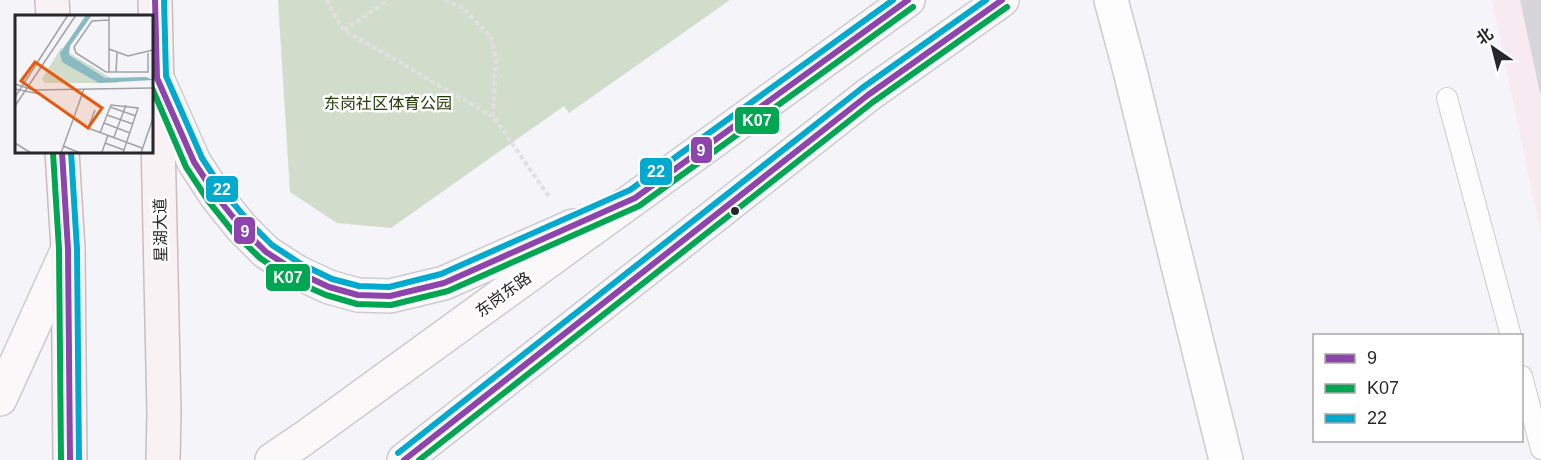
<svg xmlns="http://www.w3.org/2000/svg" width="1541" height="460" viewBox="0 0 1541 460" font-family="Arial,'Noto Sans SC',sans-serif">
<rect width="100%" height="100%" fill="#f4f4f9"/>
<path fill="#f7eaf1" d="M1492,0H1541V234Z"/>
<path fill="#d1dcca" d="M278,0H730L569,113L564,106L391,228L337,223L290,192Z"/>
<path fill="#d7d5d9" d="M1520,0H1541V93H1540Z"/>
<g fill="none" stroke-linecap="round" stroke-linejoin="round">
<defs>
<g id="lane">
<path d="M1447,98L1511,336"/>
<path d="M1522,376L1541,449"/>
</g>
<path id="street" d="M1111,0L1129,67L1226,460"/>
<g id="secondary">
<path d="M157,78L194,162L217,197L241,227L266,252L297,272L329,287L358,295L390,296L444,283L573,226"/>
<path d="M0,399L68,249"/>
<path d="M272,460L303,439L908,0"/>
<path d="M404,460L868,95L1002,0"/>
</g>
<g id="primary">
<path d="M52,0L53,16"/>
<path d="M155,0L164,413L163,460"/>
<path d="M62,152L68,249L70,460"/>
</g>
</defs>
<use href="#lane" stroke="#ccccd0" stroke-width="22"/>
<use href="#street" stroke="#ccccd0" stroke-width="36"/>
<use href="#secondary" stroke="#ccccd0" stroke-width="36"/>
<use href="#primary" stroke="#c7bec1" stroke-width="36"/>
<g stroke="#e0e0e1" stroke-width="4" stroke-dasharray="4.5 3" stroke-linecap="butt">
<path d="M327,0L328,4L344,30L492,116"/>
<path d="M445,0L464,9L491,37L496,58L493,116L550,198"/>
<path d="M344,30L388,0"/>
</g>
<use href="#lane" stroke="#fdfdfe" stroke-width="20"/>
<use href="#street" stroke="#fdfdfe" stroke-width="33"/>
<use href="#secondary" stroke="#fbf8f9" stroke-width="33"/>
<use href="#primary" stroke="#f8f2f4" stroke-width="33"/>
<defs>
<g id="bus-1">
<path d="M155,0L157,78L194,162L217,197L241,227L266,252L297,272L329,287L358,295L390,296L444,283L635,198L908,0"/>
<path d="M62,152L68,249L70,460"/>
<path d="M404,460L868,95L1002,0"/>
</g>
<g id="bus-2">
<path d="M152,88L186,167L209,202L234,233L260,258L292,280L326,295L357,304L391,305L448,291L639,206L913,7"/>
<path d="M53,153L59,249L61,460"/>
<path d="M419,460L873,102L1007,7"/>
</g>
<g id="bus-3">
<path d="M164,0L166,76L202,158L224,192L248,221L272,245L301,264L332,279L359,286L389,287L441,274L630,190L893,0"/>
<path d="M71,152L77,249L79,460"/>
<path d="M398,453L862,88L986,0"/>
</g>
</defs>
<use href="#bus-1" stroke="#fff" stroke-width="10"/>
<use href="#bus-2" stroke="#fff" stroke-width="10"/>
<use href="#bus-3" stroke="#fff" stroke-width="10"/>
<use href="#bus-1" stroke="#8e44ad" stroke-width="6"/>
<use href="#bus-2" stroke="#00a651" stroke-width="6"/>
<use href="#bus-3" stroke="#00a9ce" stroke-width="6"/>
</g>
<circle fill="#27272a" stroke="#fff" stroke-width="2" cx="735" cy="211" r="5"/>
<g text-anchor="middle" stroke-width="5" stroke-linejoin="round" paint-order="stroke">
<g font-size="16" fill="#233b06" stroke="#fff">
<text x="388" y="109">东岗社区体育公园</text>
</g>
<g font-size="16" fill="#27272a" stroke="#fff">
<text transform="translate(160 230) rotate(-91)" y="6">星湖大道</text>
<text transform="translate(503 294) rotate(-36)" y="6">东岗东路</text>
</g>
</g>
<g transform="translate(15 15)">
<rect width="138" height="138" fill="#f4f4f9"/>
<path d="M46,33L104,68H30L27,64Z" fill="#d1dcca"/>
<path d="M71,0H77L55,31L54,40L90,63L131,62L138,65L84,68L47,47L45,38Z" fill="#89bac2"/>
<path fill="none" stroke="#a2a2a6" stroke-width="1.5" d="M94,5L77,6L59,32L61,38L91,57H133V38M94,34L113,41L138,35M94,57V0M101,57L102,38M0,69L18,75L138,73M0,74L25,79M0,82L53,0M0,91L61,0M95,92L121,101M80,95L73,113L127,133M92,100L118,109M89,108L115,118M85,118L96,90L123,93L108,138M99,122L111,90M0,128L16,138M90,128L109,135M48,131L65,138M87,137L93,120M46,138L69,74M126,138L138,103"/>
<path fill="#e8590c" fill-opacity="0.15" stroke="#e8590c" stroke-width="3" d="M20,47L87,93L73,113L6,66Z"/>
<rect width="138" height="138" fill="none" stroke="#27272a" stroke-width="3"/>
</g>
<g stroke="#fff" stroke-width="2">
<rect x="734" y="106" width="46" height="29" rx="6" fill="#00a651"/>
<rect x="690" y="136" width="23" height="28" rx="6" fill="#8e44ad"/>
<rect x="639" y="157" width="34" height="29" rx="6" fill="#00a9ce"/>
<rect x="205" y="175" width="34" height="28" rx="6" fill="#00a9ce"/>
<rect x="233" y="216" width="23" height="29" rx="6" fill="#8e44ad"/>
<rect x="265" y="263" width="46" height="29" rx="6" fill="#00a651"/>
</g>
<g font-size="16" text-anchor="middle" font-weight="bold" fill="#fff">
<text x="757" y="126">K07</text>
<text x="701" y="156">9</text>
<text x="656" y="177">22</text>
<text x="222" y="195">22</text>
<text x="245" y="237">9</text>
<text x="288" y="283">K07</text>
</g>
<rect x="1313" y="334" width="210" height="108" fill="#ffffff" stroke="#a9a9aa" stroke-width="1.5"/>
<rect x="1325" y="354" width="30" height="9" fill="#8e44ad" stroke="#a9a9aa" stroke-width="1.5"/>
<text x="1367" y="364" font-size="18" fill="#27272a">9</text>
<rect x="1325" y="384" width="30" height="9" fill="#00a651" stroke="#a9a9aa" stroke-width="1.5"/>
<text x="1367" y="394" font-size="18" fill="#27272a">K07</text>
<rect x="1325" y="414" width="30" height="9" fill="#00a9ce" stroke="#a9a9aa" stroke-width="1.5"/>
<text x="1367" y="424" font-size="18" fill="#27272a">22</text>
<g transform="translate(1493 48) rotate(325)" stroke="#ffffff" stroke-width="4.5" paint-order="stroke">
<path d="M0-4.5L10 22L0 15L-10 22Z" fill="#27272a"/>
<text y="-9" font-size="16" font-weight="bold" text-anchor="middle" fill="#27272a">北</text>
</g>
</svg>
